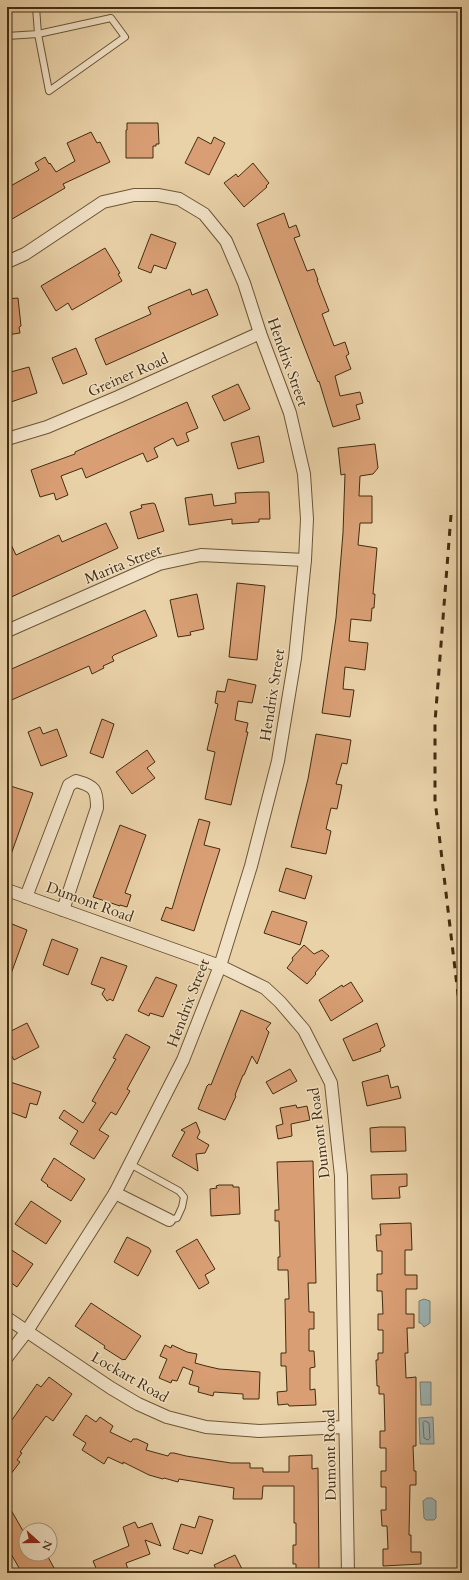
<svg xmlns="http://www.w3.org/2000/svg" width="469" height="1580" viewBox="0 0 469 1580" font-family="Cardo,serif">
<rect width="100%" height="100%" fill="#e9d1a8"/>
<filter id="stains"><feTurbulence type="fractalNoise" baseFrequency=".005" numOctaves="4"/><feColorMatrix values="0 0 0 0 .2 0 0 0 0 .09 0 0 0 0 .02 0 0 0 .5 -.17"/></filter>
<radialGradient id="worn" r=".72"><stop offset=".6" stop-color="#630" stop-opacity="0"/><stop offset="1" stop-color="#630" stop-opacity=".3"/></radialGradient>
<g fill="#9db4b4" stroke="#797e72">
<path d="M424,1299L430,1301V1323L424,1327L421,1323H419V1301Z"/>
<path d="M420,1382H431V1405H421Z"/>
<path d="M433,1417L434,1444H420L419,1418Z"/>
<path d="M427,1498H432L436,1501V1518L434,1520H426L424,1518L423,1501Z"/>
</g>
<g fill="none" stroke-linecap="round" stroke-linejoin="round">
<path stroke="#707062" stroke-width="1" d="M425,1421L429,1423L430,1438L428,1440L424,1438L423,1423Z"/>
</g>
<g fill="#d99e74" stroke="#422d10">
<path d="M127,123H158L159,144H156V146H153V158H126V130H127Z"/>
<path d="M91,132L97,143L100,142L110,162L63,184L65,188L7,222V188L39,170L35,163L45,157L49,164L50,163L56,172L75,161L67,143Z"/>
<path d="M198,137L211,144L214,137L225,143L209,175L185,163Z"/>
<path d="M253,163L269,183L266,186L267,187L244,207L224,183L236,174L238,177Z"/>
<path d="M284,213L289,228L296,225L300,236L294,238L307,271L314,269L318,280H317L329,311L322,314L334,346L345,342L349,354L346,356L351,369L335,376L340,396L360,392L363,403L356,405L360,419L333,427L319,381L318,382L257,224Z"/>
<path d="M151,234L176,243L166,269L154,265L151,273L138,268Z"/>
<path d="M105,248L120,273L118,274L122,281L72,310L68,303L56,311L41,286Z"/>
<path d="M190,289L192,295L207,289L218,315L106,365L95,339L151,314L148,307Z"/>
<path d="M18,298L21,326L19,327L20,333L7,335V299Z"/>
<path d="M76,348L87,374L63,384L52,358Z"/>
<path d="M29,367L37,393L11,402L7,388V373Z"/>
<path d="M238,384L250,409L224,421L212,396Z"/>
<path d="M187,402L198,428L186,433L189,441L177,446L173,438L154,448L158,457L147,462L143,453L86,478L82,468L61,476L68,495L56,500L54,493L40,497L31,470L75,454V452L86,447Z"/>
<path d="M259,436L264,462L238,469L231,443Z"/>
<path d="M375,444L378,468L373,474L360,476L359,496H372V523H360L358,545L377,548L373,594H375L374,608H372L371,621L351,619L349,641L368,643L365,670L345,667L343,689L354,690L350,717L322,713L336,618L343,533L345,474L341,475L338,448Z"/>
<path d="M258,492H269L270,519H259V522L232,524V519L189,525L185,498L212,494L214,506L236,503L235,493Z"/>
<path d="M153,503L155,504L164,531L138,539L130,512L142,508L141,505Z"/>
<path d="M106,523L118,548L7,599V536L16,555L59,535L62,542Z"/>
<path d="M237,583L265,586L257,660L229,657Z"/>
<path d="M197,594L204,629L190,632L191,635L178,637L170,600Z"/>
<path d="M145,610L157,636L114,655L112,657L114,661L103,666L104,668L92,674L89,666L7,702V671Z"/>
<path d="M228,679L256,685L252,703L238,701L235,720L248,723L246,732H248L231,805L205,799L215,752L207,750L218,704L215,703L217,691L225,692Z"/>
<path d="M102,719L114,724L103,758L90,753Z"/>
<path d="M40,727L43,734L57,729L67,756L41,766L28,732Z"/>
<path d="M316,734L351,740L347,764L342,763L336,784L342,785L337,809L331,808L326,829L331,831L326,854L291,847L308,779Z"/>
<path d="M147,750L155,762L147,768L155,778L132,794L116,772Z"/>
<path d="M7,785L33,793L9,860L7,859Z"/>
<path d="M199,819L210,822L204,845L220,849L194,931L161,920L166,907L172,909Z"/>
<path d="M120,825L146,835L125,893L131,895L127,907L120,905V906L93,897Z"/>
<path d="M286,868L312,876L305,899L279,891Z"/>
<path d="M272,911L307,922L300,945L264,933Z"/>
<path d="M7,922L27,930L8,982H7Z"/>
<path d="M52,939L78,949L68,975L43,965Z"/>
<path d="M304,945L314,954L322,950L329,956L315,973L316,974L307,984L287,968L293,960L292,958Z"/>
<path d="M101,957L127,966L113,1001L110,999L107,1001L102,994L105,989L91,984Z"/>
<path d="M156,977L177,985L163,1017L150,1013L149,1016L138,1011Z"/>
<path d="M351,982L363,1001L331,1021L319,1000L342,985L343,987Z"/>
<path d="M241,1010L271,1023L266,1029L269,1032L257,1064L252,1056L244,1075H243L235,1095L236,1096L225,1120L198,1109L207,1086L209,1084L211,1085Z"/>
<path d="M27,1023L39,1047L14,1060L7,1047V1033Z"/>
<path d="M377,1023L385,1046L380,1049L381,1051L353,1061L343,1039Z"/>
<path d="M126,1034L150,1047L127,1089L130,1091L116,1115L111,1112L99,1130L109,1136L94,1159L70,1144L78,1131L59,1118L64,1110L83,1123L96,1103L92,1101L116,1059L113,1058Z"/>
<path d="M290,1069L297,1081L273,1094L266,1082Z"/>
<path d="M388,1075L391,1088L398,1086L401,1098L367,1106L362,1082Z"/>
<path d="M7,1081L41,1092L37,1105L30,1103L26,1118L10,1112V1110L7,1109Z"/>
<path d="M296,1105L297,1108L307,1106L310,1120L291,1124L292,1136L278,1139L276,1126L283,1124L280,1108Z"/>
<path d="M196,1122L200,1132L197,1138L209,1145L205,1153L196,1154L198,1171L172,1156L185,1132L181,1130Z"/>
<path d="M380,1127H405L406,1151L371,1152L370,1128Z"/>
<path d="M54,1158L85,1179L71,1201L47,1186L48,1185L41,1180Z"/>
<path d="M313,1161L316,1283H308L309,1312H314V1329H309V1351H314L315,1367L310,1368V1390L315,1389L316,1405L289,1406L288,1404L278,1405L277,1392L287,1391L286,1366H281V1353H286L285,1299H289L288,1270H278V1257H280L279,1221H275V1210H279L277,1162Z"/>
<path d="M407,1174V1186L399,1187L400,1198L372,1199L371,1175Z"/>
<path d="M219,1185H233V1187H239L240,1214L211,1216L210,1189L217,1188L216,1186Z"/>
<path d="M31,1201L61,1221L46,1244L15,1224Z"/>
<path d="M411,1223L412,1250H405V1275H417V1289H406V1314H414V1328H407L408,1353H405L406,1378L416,1377V1446H413L414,1471H416V1485H410L409,1535H411V1552H421V1564L383,1566V1549H388L387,1526H382L381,1510H386V1487H381V1471H386V1448H380V1431H385L384,1394H379V1386H377L376,1360H378V1353H383V1330H378V1314H383L382,1291H377V1274H382V1251H377L376,1235H381L380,1224Z"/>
<path d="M127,1237L149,1248L151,1251L138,1276L114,1262Z"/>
<path d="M197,1239L215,1269L205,1275L209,1283L199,1289L176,1251Z"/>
<path d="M7,1247L33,1264L17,1287L7,1280Z"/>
<path d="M91,1303L141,1336L125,1360L124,1359L123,1360L104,1348L105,1346L75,1326Z"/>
<path d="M165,1345L171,1348L172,1345L187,1352L197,1354L195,1363L206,1366L219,1369L260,1372L259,1399H243V1394L214,1392L213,1396L198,1392L199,1387L189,1384L193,1371L183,1367L177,1381L172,1380L171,1383L159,1378L167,1359L160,1356Z"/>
<path d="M49,1377L72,1394L53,1421L46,1416L20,1452L22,1453L17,1460L20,1462L7,1479V1427L37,1384L41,1387Z"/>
<path d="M86,1415L96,1422L100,1417L113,1426L110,1432L131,1442L133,1439H137L148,1444L146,1450L168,1456L170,1453H174L186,1456L231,1463H250V1468H263V1472H289V1456L312,1455V1469L318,1468L319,1573H296V1564H293V1545H296V1523H294V1486H263L262,1499H233L234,1488L179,1479L178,1482L164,1478L163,1479L149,1475L123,1462V1464L108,1457L104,1464L82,1450L86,1443L73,1435Z"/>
<path d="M7,1503L26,1536V1554H39L41,1558L47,1555L54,1568L44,1573H22L7,1547Z"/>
<path d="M199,1516L213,1520L202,1554L190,1550L188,1554L173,1549L181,1524L195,1528Z"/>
<path d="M135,1522L138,1528L152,1523L161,1546L145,1540L150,1554L126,1563L129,1573H98L93,1561L129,1546L123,1527Z"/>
<path d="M235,1555L244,1573H218L214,1565Z"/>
</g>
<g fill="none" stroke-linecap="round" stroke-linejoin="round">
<defs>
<g id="service">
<path d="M111,18L125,37L49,91L38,34Z"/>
<path d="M7,36L38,34L36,7"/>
<path d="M130,1164L179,1191L184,1197L182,1207L177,1218L169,1220"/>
</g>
<g id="minor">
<path d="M7,262L25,254L103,202L134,195H158L179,199L204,214L226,241L244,283L260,333L290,413L304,474L307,519L305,560L295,658L278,761L251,866L220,966L183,1060L115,1193L27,1331L7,1357"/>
<path d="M7,439L47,427L118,397L260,333"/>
<path d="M7,631L159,564L201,555L305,560"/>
<path d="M7,890L220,966L265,988L280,1002L304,1030L331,1083L341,1176L348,1573"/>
<path d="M26,897L69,785L76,781C95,786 97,790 97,808L63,910"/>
<path d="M115,1193L169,1220"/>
<path d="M7,1318L111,1388L138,1404L167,1417L206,1427L259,1431L345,1427"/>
</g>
</defs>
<use href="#service" stroke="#6c5636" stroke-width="8"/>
<use href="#minor" stroke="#6c5636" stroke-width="14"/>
<use href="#service" stroke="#f1e1c6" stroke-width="6"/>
<use href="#minor" stroke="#f1e1c6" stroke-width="12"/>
<path stroke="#422d10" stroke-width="3" stroke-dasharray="7 7" stroke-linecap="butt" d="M451,515L435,722V800L462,1028"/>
</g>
<g text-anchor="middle" stroke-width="3" stroke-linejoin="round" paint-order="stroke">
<g font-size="15" fill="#422d10" stroke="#f1e1c6">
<text transform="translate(288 362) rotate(70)" y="5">Hendrix Street</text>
<text transform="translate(128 375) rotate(-24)" y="5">Greiner Road</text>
<text transform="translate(123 564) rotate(-22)" y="5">Marita Street</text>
<text transform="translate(272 695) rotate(-81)" y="5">Hendrix Street</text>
<text transform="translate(90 902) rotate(20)" y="5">Dumont Road</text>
<text transform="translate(188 1003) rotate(-69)" y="5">Hendrix Street</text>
<text transform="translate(319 1133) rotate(-97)" y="5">Dumont Road</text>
<text transform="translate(130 1377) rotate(30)" y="5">Lockart Road</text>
<text transform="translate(330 1455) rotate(-91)" y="5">Dumont Road</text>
</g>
</g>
<rect width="469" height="1580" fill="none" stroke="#e9d1a8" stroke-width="24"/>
<rect x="8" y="8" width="453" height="1564" fill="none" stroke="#422d10" stroke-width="2"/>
<rect x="12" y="12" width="445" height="1556" fill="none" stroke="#422d10"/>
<g transform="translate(38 1542) rotate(111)"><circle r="19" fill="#f1e1c6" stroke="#ab997d"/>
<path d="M0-3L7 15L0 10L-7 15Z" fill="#8f2418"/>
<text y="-6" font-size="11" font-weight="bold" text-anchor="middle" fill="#422d10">N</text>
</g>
<rect width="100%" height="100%" filter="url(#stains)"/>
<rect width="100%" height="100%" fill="url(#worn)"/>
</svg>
